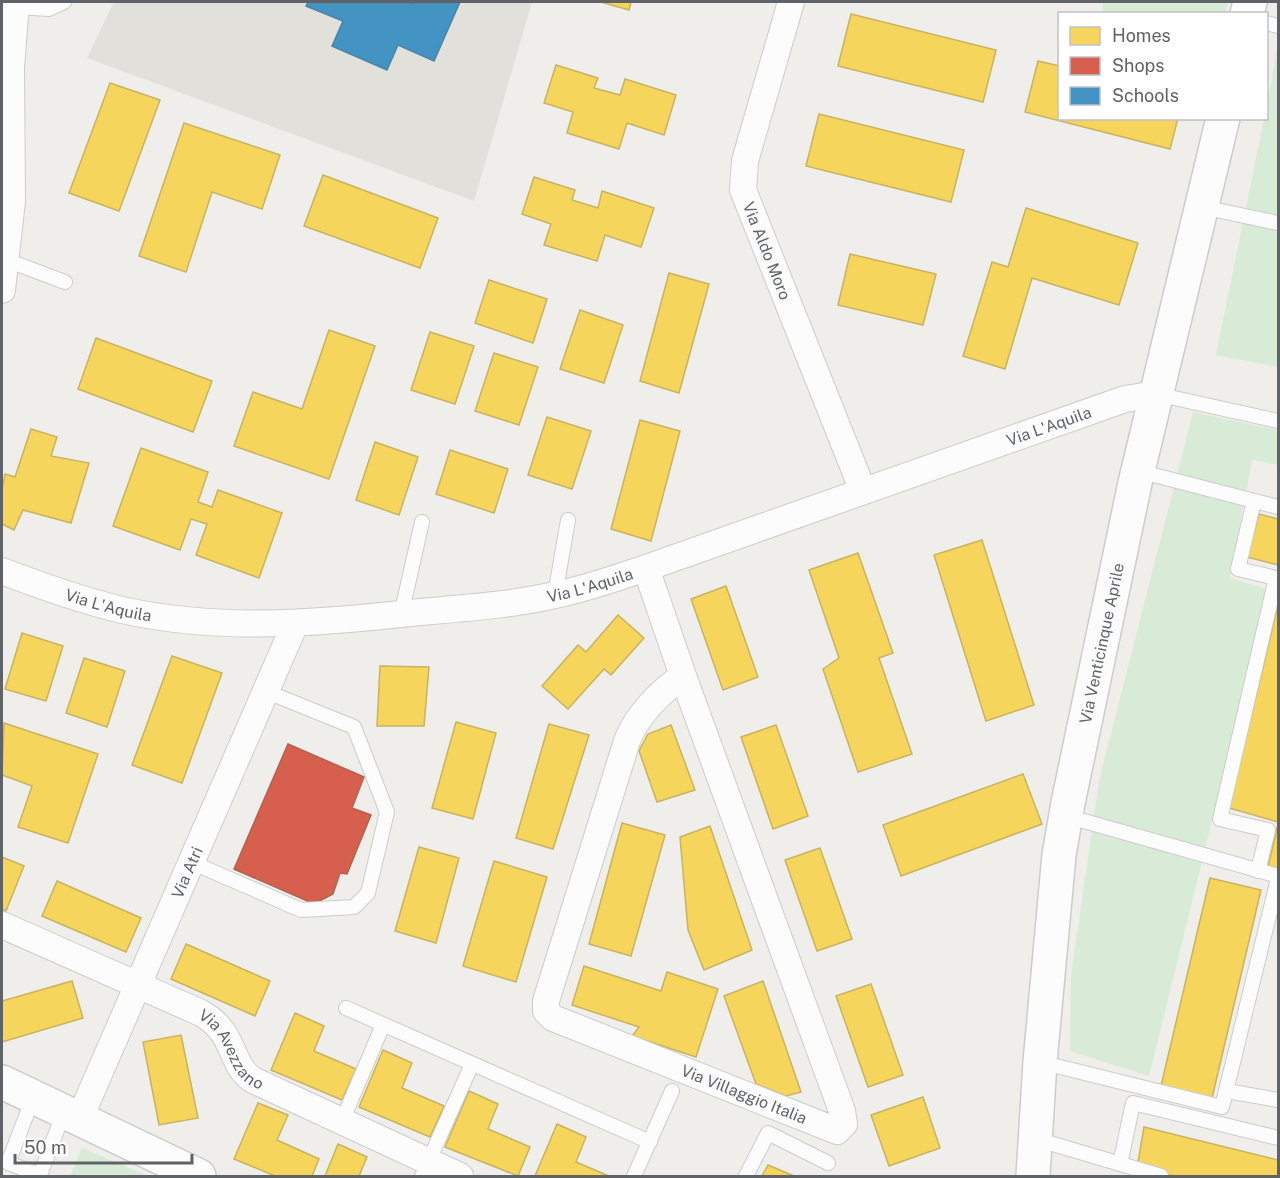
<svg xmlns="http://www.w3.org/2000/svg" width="1280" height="1178" viewBox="0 0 1280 1178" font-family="'Public Sans',sans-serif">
<rect width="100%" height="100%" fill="#efeeea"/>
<path fill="#e2e0da" d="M114,2H532L474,201L87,58Z"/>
<g fill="#d8ebd6">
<path d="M1103,2H1228L1225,13H1102Z"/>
<path d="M1278,45V367L1216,355L1264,119L1266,118L1267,104Z"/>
<path d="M1193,412L1278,430V465L1252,460L1230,578L1269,590L1149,1076L1070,1051L1071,976L1099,781Z"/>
<path d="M82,1148L148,1176H70Z"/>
</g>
<g fill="#f6d55c" stroke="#c9b360" stroke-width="1.5">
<path d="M601,2H631L629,10Z"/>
<path d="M851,14L996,50L983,102L838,66Z"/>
<path d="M1038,61L1060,66V118H1178L1170,149L1025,112Z"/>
<path d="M556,65L598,78L594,88L620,95L625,79L676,95L664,135L627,123L619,149L567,133L573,112L544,103Z"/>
<path d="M110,83L160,100L119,211L69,193Z"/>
<path d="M819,114L964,150L951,202L806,166Z"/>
<path d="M184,123L280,155L262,209L212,192L186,272L139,256Z"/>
<path d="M323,175L438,218L420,268L304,226Z"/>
<path d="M534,177L575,190L572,200L598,208L602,191L654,208L641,247L605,235L597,261L544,245L551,224L522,214Z"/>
<path d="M1026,208L1138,243L1119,305L1032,278L1005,369L963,356L992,262L1008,267Z"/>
<path d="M850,254L936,274L923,325L838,305Z"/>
<path d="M669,273L709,284L679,393L640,381Z"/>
<path d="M489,280L547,299L533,343L475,323Z"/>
<path d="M580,310L623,325L604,383L560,369Z"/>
<path d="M329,330L375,346L329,479L234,446L253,392L302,409Z"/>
<path d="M430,332L474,346L455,404L411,390Z"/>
<path d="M96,338L212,381L193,432L78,389Z"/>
<path d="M494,353L538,367L519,425L475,411Z"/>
<path d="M547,417L591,431L572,489L528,475Z"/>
<path d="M640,420L680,431L651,541L611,529Z"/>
<path d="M31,429L57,437L51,456L89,463L71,523L23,510L14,530L2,524V489L5,474L15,477Z"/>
<path d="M375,442L418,457L399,515L356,500Z"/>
<path d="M141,448L208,472L198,502L212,507L218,490L282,513L259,578L196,555L207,524L191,519L180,550L113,526Z"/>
<path d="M450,450L508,469L494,513L436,494Z"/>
<path d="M1259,514L1278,519V565L1247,557Z"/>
<path d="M982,540L1034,705L986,721L934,555Z"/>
<path d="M858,553L893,653L879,658L912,754L858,772L823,669L839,658L809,570Z"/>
<path d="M726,586L758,677L723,690L691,599Z"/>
<path d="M1278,605V822L1229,808Z"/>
<path d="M618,615L644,638L611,675L604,669L568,709L542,686L578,645L586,652Z"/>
<path d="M22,633L63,646L46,701L5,689Z"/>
<path d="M172,656L222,673L182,783L132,765Z"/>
<path d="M84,658L125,671L107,727L66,713Z"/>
<path d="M380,666L429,667L424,726H377Z"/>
<path d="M456,722L496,733L473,819L432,808Z"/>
<path d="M4,723L98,754L68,843L18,827L32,786L2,775Z"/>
<path d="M549,724L589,735L553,849L516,838Z"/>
<path d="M671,725L695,790L657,802L639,751L648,734Z"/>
<path d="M776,725L808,816L773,829L741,737Z"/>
<path d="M1023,774L1042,824L901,876L883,825Z"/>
<path d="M622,823L665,835L631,956L589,944Z"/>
<path d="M1278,824V869L1268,867Z"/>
<path d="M710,826L752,950L704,970L688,930L680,837Z"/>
<path d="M419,847L459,858L436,943L395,931Z"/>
<path d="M820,848L852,939L817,951L785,860Z"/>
<path d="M2,857L24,866L6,911L2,909Z"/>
<path d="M494,861L547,877L516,982L463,966Z"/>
<path d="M1210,878L1261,890L1212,1098L1161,1086Z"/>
<path d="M57,881L141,918L126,952L42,916Z"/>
<path d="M186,944L270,981L255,1016L171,979Z"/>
<path d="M584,966L661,991L667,972L718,989L696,1057L632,1036L639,1027L572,1005Z"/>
<path d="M72,981L83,1018L2,1042V1001Z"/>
<path d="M763,981L801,1092L786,1096L756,1084L724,996Z"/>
<path d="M871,984L903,1075L868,1087L836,996Z"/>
<path d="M295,1013L324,1026L314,1051L356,1069L342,1100L271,1070Z"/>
<path d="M181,1035L198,1118L159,1125L143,1042Z"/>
<path d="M383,1050L412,1063L402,1088L444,1106L430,1137L359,1107Z"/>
<path d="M469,1091L498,1104L488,1129L530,1147L518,1176L445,1147Z"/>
<path d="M923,1097L940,1148L889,1166L871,1115Z"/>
<path d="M258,1103L288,1115L277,1140L319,1159L312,1176H275L234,1159Z"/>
<path d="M557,1124L586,1137L576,1162L609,1176H535Z"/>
<path d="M1144,1127L1278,1160V1176H1175L1137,1168Z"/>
<path d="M338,1144L367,1157L359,1176H325Z"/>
<path d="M768,1165L794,1176H762Z"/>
</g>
<path fill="#d6604d" stroke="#b26155" stroke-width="1.5" d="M288,744L364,777L352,808L371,815L347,874L340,873L333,894L314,904L234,869Z"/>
<path fill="#4393c3" stroke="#4b85a8" stroke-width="1.5" d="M308,2H408L414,4L415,2H460L434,61L398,45L387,70L332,46L343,21L306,6Z"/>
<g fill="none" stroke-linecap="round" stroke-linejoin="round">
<defs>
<g id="service">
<path d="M15,7L49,9L64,2"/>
<path d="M1266,23L1278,26"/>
<path d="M1202,207L1278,223"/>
<path d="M6,260L65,282"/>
<path d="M1156,394L1278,421"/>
<path d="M1138,471L1278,507"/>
<path d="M1254,501L1238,569L1276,578L1220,819L1268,830L1258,871"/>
<path d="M555,595L568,520"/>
<path d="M401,615L422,522"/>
<path d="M1066,816L1278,876"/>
<path d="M191,862L301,910L354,907L368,893L387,812L354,727L265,691"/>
<path d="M346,1008L650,1142"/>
<path d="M1040,1062L1222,1107L1278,879"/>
<path d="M1227,1091L1278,1100"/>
<path d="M33,1098L8,1163L40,1175L64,1112"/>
<path d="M342,1121L383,1025"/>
<path d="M1036,1139L1161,1176"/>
<path d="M1120,1164L1133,1103L1278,1138"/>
<path d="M422,1176L472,1064"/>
<path d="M634,1176L672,1091"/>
<path d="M746,1176L768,1133L828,1163"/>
</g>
<g id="minor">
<path id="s1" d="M791,2L745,161L743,190L863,491"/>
<path d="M2,290L12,201L11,68L16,2"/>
<path id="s2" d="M646,568L683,676C660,692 637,715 627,741L546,1001V1011L553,1018L837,1131L844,1124L842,1111L683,676"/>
<path id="s3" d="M2,571C41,586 81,600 122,610C220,632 321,623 420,612C465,608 511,605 555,595C586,589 616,578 646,568L1125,399L1156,394"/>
<path id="s4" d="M2,925L201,1013C237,1033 229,1065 253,1080L460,1176"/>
<path id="s5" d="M79,1120L295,624"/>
</g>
<g id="tertiary">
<path d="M1247,14L1250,2"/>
<path d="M2,1082L199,1176"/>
<path id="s6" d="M1033,1176L1040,1062L1059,855L1068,803L1135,483L1223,118"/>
</g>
</defs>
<use href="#service" stroke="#cbcccc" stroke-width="16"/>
<use href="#minor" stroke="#cbcccc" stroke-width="28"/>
<use href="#tertiary" stroke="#cbcccc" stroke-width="36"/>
<use href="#service" stroke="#fdfcfc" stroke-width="14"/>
<use href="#minor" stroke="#fdfcfc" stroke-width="26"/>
<use href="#tertiary" stroke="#fdfcfc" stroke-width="33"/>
</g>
<g text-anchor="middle" stroke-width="6" stroke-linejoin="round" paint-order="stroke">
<g font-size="16" fill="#5f6368" stroke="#fff">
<text dy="6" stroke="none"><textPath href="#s1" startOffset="260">Via Aldo Moro</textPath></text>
<text dy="6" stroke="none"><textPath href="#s3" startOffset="1084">Via L'Aquila</textPath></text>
<text dy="6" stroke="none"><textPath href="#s3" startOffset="598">Via L'Aquila</textPath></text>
<text dy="6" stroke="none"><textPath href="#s3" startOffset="112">Via L'Aquila</textPath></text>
<text dy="6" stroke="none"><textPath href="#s6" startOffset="538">Via Venticinque Aprile</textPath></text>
<text dy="6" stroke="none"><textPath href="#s5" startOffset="270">Via Atri</textPath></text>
<text dy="6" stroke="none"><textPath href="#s4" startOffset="266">Via Avezzano</textPath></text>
<text dy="6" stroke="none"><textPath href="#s2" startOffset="699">Via Villaggio Italia</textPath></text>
</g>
</g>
<rect width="1280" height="1178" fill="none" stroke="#5f6368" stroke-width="6"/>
<rect x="1058" y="12" width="210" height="108" fill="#ffffff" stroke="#bfc1c3" stroke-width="1.5"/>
<rect x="1070" y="27" width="30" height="18" fill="#f6d55c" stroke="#bfc1c3" stroke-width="1.5"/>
<text x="1112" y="42" font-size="18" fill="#5f6368">Homes</text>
<rect x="1070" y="57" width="30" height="18" fill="#d6604d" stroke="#bfc1c3" stroke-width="1.5"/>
<text x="1112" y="72" font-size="18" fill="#5f6368">Shops</text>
<rect x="1070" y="87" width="30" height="18" fill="#4393c3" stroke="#bfc1c3" stroke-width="1.5"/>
<text x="1112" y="102" font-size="18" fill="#5f6368">Schools</text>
<path d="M15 1154v9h177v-9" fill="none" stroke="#5f6368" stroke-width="3"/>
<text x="24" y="1154" font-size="18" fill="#5f6368" stroke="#ffffff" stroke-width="4.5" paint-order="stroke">50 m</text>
</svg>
